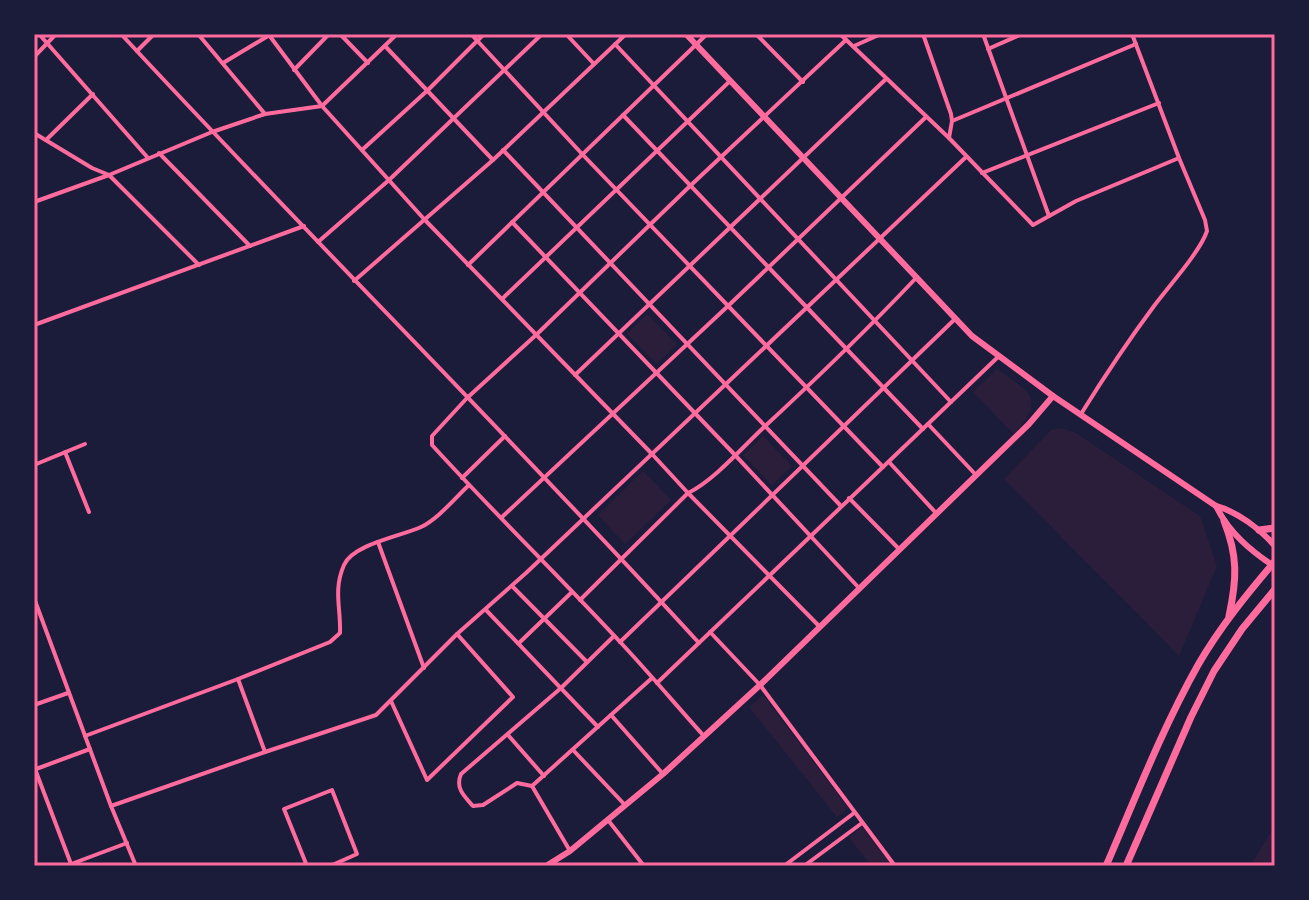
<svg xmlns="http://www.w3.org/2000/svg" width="1309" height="900" viewBox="0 0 1309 900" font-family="Signika,sans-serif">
<rect width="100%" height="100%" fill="#1b1b3a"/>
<g fill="#2a1e3b">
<path d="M647,314L677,344L657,364L627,334Z"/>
<path d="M997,369C1029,392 1047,398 1014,434L973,392Z"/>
<path d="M1062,428L1076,433L1200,516L1217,566L1179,656L1004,479L1051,430Z"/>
<path d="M763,436L792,466L772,485L743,455Z"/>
<path d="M643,471L671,500L625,544L598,515Z"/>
<path d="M763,695L848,808L837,817L749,707Z"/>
<path d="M1275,825V866H1250Z"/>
<path d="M862,827L892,866H872L849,838Z"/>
</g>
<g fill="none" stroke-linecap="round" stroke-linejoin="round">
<g stroke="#ff6b9d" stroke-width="4">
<path d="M39,34L148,158"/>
<path d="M121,34C311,239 510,436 699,643"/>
<path d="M198,34L265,114"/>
<path d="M271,34L269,35L322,106L424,219L652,454L688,493L819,626"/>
<path d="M340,34L368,63"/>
<path d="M471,34L583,155L883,467"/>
<path d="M566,34L594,64"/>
<path d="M756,34L803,82"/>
<path d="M840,34L949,138L1033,225L1076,201L1179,158"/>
<path d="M923,34L951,114L952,121L949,138"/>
<path d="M983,34L1049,216"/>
<path d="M615,44L951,402"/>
<path d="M385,46L493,160"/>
<path d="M854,46L881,34"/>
<path d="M988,49L1022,34"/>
<path d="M137,51L154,34"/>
<path d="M34,57L56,34"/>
<path d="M223,63L268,36"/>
<path d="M294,70L329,34"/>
<path d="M623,115L923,429"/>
<path d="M952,121L1136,44"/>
<path d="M34,133L92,168L109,175L199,265"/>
<path d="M46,140L93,94"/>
<path d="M362,150L428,90L484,34"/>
<path d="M503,150L841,506"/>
<path d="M159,153L250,246"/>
<path d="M982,173L1159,103"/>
<path d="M34,202L109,175L212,132L265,114L322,106L397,34"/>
<path d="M512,222L735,455L859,588"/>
<path d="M318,242L389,180L542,34"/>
<path d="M468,265L707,34"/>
<path d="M354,281L493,160L626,34"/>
<path d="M502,299L730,81"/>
<path d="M34,325L304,226"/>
<path d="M575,375L886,79"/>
<path d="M1081,414C1104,377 1128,341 1154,306C1168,287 1200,252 1207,231L1205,220L1179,158L1132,34"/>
<path d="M928,424L976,475"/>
<path d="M65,452L89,512"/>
<path d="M889,462L936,513"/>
<path d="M34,465L85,444"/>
<path d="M462,478L505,436"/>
<path d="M849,498L899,549"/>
<path d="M502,517L728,306L926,117"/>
<path d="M378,542L424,668"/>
<path d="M513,587L587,662"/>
<path d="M34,598L111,806L136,866"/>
<path d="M580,600L688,493C713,481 741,449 762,429C815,380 867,330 917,277"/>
<path d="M486,610L598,727"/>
<path d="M710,632L760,685L895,866"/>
<path d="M620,642L955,319"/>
<path d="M519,643L572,592"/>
<path d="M238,679L265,752"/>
<path d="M657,683L998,357"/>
<path d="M391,701L427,780L513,697L457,634"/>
<path d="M34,705L68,693"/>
<path d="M611,715L663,774"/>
<path d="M508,735L544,776"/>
<path d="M703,735C676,705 650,674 622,644C560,577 494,513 432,445V436L467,398L536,335L690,186L846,40"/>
<path d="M85,736L238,679L330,642L340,633C341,608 333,590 344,565C353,544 402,536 421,527C438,519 455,498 469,485"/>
<path d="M573,750L625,805"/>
<path d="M35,769L71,864"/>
<path d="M36,769L90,749"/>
<path d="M532,786L652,678"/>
<path d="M111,806L265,752L376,715L457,634L526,573L966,157"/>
<path d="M608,820L644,866"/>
<path d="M570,851L532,786L517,783L483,805L473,806C464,796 455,788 461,774L561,688L614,636"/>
<path d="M66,866L127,843"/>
<path d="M307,866L284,809L332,790L357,854L330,866"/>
<path d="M784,866L854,813"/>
<path d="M804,866L862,823"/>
</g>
<g stroke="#ff6b9d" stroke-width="6">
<path d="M686,34L972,336L1053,396L1216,506C1238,512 1260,529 1275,546"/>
<path d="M1216,506C1229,533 1251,551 1275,567"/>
<path d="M546,866L570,851L663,774L760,685L1029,424L1053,396"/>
</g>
<g stroke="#ff6b9d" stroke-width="7">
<path d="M1224,521C1238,556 1237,579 1229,616"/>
<path d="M1259,530L1275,528"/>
<path d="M1106,866C1135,799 1162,729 1198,665C1220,627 1247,594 1275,561"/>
<path d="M1126,866L1191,717L1214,671L1242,629L1275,589"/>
</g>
</g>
<rect width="1309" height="900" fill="none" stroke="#1b1b3a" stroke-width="72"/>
<rect x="36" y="36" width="1237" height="828" fill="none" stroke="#ff6b9d" stroke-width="3"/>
</svg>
